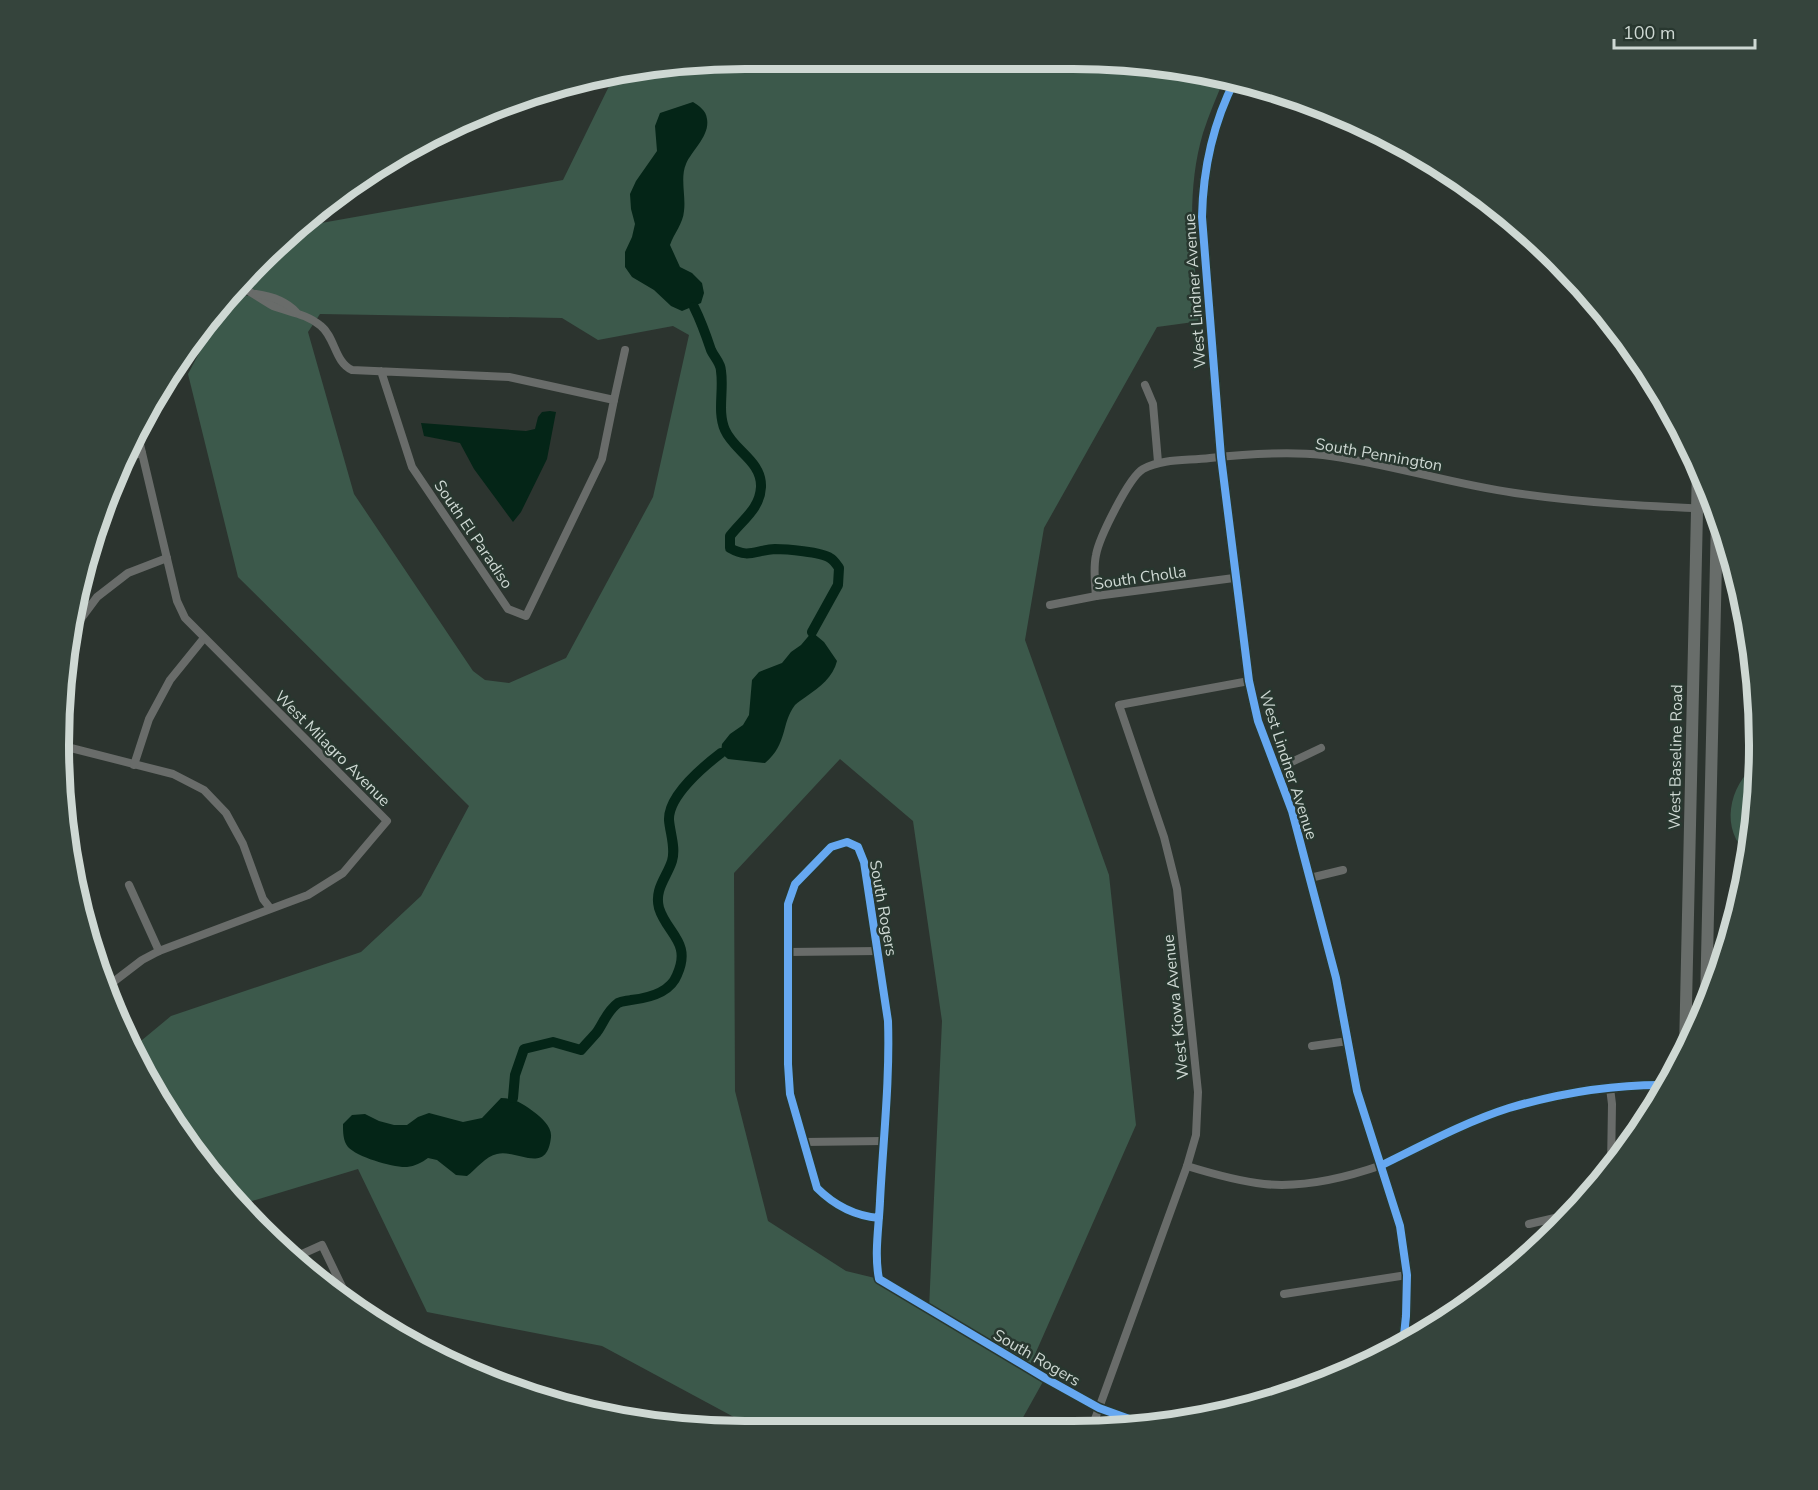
<svg xmlns="http://www.w3.org/2000/svg" width="1818" height="1490" viewBox="0 0 1818 1490" font-family="'Nunito Sans',sans-serif">
<rect width="100%" height="100%" fill="#2c342f"/>
<g fill="#3c594b" fill-rule="evenodd">
<path d="M745,59L1118,60L1207,72L1225,77C1217,96 1209,114 1203,133C1185,194 1193,259 1201,321L1157,327L1044,528L1025,640L1109,875L1136,1125L1029,1368L1045,1378L1016,1430H758L602,1346L427,1312L358,1169L239,1205L200,1163L130,1050L171,1016L361,952L421,896L469,806L238,577L188,374L224,306L237,292L248,296L263,262L293,228L563,180L614,76ZM320,314L562,318L598,340L673,326L689,335L653,497L566,658L509,683L485,680L473,671L354,494L308,332ZM840,759L913,821L942,1021L929,1309L879,1279L846,1271L768,1221L735,1091L734,873Z"/>
<path d="M1756,764L1755,781L1748,793L1744,804V818L1753,838L1749,855C1719,830 1729,786 1756,764Z"/>
</g>
<g fill="#042517">
<path d="M693,102C699,106 706,110 707,119C710,136 692,150 686,164C680,178 686,196 684,211C683,224 674,233 670,245L680,267L692,273L702,283L704,293L701,303L682,311L671,306L654,290L632,277L625,267V252L632,237L635,224L631,209L630,194L636,181L657,151L655,126L660,113Z"/>
<path d="M550,411L556,412L547,459L521,512L513,522L474,469L460,443L424,436L421,423L526,431L535,429L538,417L542,412Z"/>
<path d="M812,632L824,642L837,661C833,677 820,687 807,696C803,699 798,702 795,705C781,723 788,744 765,763L728,759L721,753L722,744L730,734L743,725L749,715L752,680L759,672L782,663L791,652L801,645Z"/>
<path d="M501,1098C515,1098 523,1104 534,1112C542,1118 552,1127 551,1137C547,1176 518,1149 497,1154C486,1156 476,1169 467,1176L456,1175L437,1160L428,1158C421,1163 415,1166 407,1167C394,1168 357,1157 348,1147C343,1141 343,1132 343,1124L352,1115L365,1114L379,1121L394,1125H407L418,1117L429,1113L463,1122L482,1118Z"/>
</g>
<g fill="none" stroke-linecap="round" stroke-linejoin="round">
<g stroke="#042517" stroke-width="10">
<path d="M694,307C701,321 706,335 711,350C714,357 721,363 721,371C724,390 717,412 725,430C734,451 762,461 761,487C760,509 742,520 730,536V548C749,559 755,550 775,549C785,549 822,552 830,558C834,560 837,565 839,568L838,585L812,632"/>
<path d="M513,1098L515,1075L524,1049L553,1042L581,1050C586,1044 592,1038 597,1032C604,1022 607,1011 618,1003C622,1001 627,1001 631,1000C649,998 670,993 677,975C692,942 667,934 659,908C654,889 667,877 672,861C676,848 670,833 669,820C668,796 704,766 721,753"/>
</g>
<g stroke="#696c6a" stroke-width="8">
<path d="M241,287C253,293 262,300 273,306C289,312 307,314 321,326C335,337 335,363 352,370L509,377L614,400L602,459L526,616L508,609L412,467L381,371"/>
<path d="M256,294C270,296 286,301 296,312"/>
<path d="M1145,385L1153,404L1158,462"/>
<path d="M614,400L625,350"/>
<path d="M128,457L142,453"/>
<path d="M1096,596C1095,583 1093,569 1096,555C1099,538 1129,477 1143,469C1164,458 1187,461 1210,458C1247,454 1286,451 1323,455C1388,463 1450,484 1515,493C1582,503 1646,506 1714,509"/>
<path d="M1050,605L1096,596L1234,578"/>
<path d="M74,628L97,597L128,573L167,558"/>
<path d="M63,746L173,774L204,790L226,813L243,844L263,899L270,908"/>
<path d="M134,765L149,719L170,680L204,638"/>
<path d="M1277,769L1321,748"/>
<path d="M1310,878L1343,870"/>
<path d="M129,885L159,951"/>
<path d="M788,952L878,951"/>
<path d="M108,986L142,960L159,951L308,895L343,873L387,821L185,618L177,601L138,436"/>
<path d="M1312,1046L1348,1041"/>
<path d="M1610,1088L1612,1104L1611,1167"/>
<path d="M804,1142L883,1141"/>
<path d="M1187,1166C1213,1174 1237,1181 1264,1184C1303,1188 1345,1178 1382,1165"/>
<path d="M879,1218C856,1216 834,1205 817,1188L790,1094L788,1064V904L795,884L831,847L847,842L858,847L864,862L888,1021C890,1081 883,1141 880,1201C879,1226 874,1254 879,1279L1045,1378L1099,1408L1146,1425"/>
<path d="M1529,1224L1572,1214"/>
<path d="M291,1259L322,1245L348,1299"/>
<path d="M1284,1294L1407,1275"/>
<path d="M539,1397L566,1404L581,1410"/>
<path d="M1091,1430L1187,1166L1196,1135L1198,1092L1177,889L1164,837L1119,705L1249,681"/>
</g>
<g stroke="#6a706c" stroke-width="10">
<path d="M1235,80C1213,123 1203,169 1202,217L1221,457L1249,681L1258,721L1292,811L1336,978L1357,1091L1400,1226L1407,1275L1406,1316L1403,1345"/>
<path d="M1382,1165C1423,1145 1465,1122 1509,1108C1560,1093 1616,1084 1669,1085"/>
</g>
<g stroke="#686d6a" stroke-width="12">
<path d="M1706,1003L1717,517"/>
<path d="M1685,1050L1698,466"/>
</g>
<defs>
<g id="cycleway">
<path d="M1235,80C1213,123 1203,169 1202,217L1221,457L1249,681L1258,721L1292,811L1336,978L1357,1091L1400,1226L1407,1275L1406,1316L1403,1345"/>
<path d="M1382,1165C1423,1145 1465,1122 1509,1108C1560,1093 1616,1084 1669,1085"/>
<path d="M879,1218C856,1216 834,1205 817,1188L790,1094L788,1064V904L795,884L831,847L847,842L858,847L864,862L888,1021C890,1081 883,1141 880,1201C879,1226 874,1254 879,1279L1045,1378L1099,1408L1146,1425"/>
</g>
</defs>
<use href="#cycleway" stroke="#28372f" stroke-width="11"/>
<use href="#cycleway" stroke="#66a8f1" stroke-width="8"/>
</g>
<g text-anchor="middle" stroke-width="5" stroke-linejoin="round" paint-order="stroke">
<g font-size="16" fill="#ced8d3" stroke="#28372f">
<text transform="translate(1194 291) rotate(-94)" y="6">West Lindner Avenue</text>
<text transform="translate(1379 454) rotate(10)" y="6">South Pennington</text>
<text transform="translate(474 534) rotate(56)" y="6">South El Paradiso</text>
<text transform="translate(1140 577) rotate(-8)" y="6">South Cholla</text>
<text transform="translate(333 748) rotate(45)" y="6">West Milagro Avenue</text>
<text transform="translate(1675 757) rotate(-89)" y="6">West Baseline Road</text>
<text transform="translate(1289 765) rotate(72)" y="6">West Lindner Avenue</text>
<text transform="translate(884 908) rotate(80)" y="6">South Rogers</text>
<text transform="translate(1175 1007) rotate(-96)" y="6">West Kiowa Avenue</text>
<text transform="translate(1037 1357) rotate(30)" y="6">South Rogers</text>
</g>
</g>
<path d="M0 0H1818V1490H0ZM745 69H1073A676 676 0 0 1 1749 745V745A676 676 0 0 1 1073 1421H745A676 676 0 0 1 69 745V745A676 676 0 0 1 745 69Z" fill="#35443c" fill-rule="evenodd"/>
<path fill="none" stroke="#ced8d3" stroke-width="8" d="M745 69H1073A676 676 0 0 1 1749 745V745A676 676 0 0 1 1073 1421H745A676 676 0 0 1 69 745V745A676 676 0 0 1 745 69Z"/>
<path d="M1614 39v9h141v-9" fill="none" stroke="#ced8d3" stroke-width="3"/>
<text x="1623" y="39" font-size="18" fill="#ced8d3" stroke="#28372f" stroke-width="4.5" paint-order="stroke">100 m</text>
</svg>
